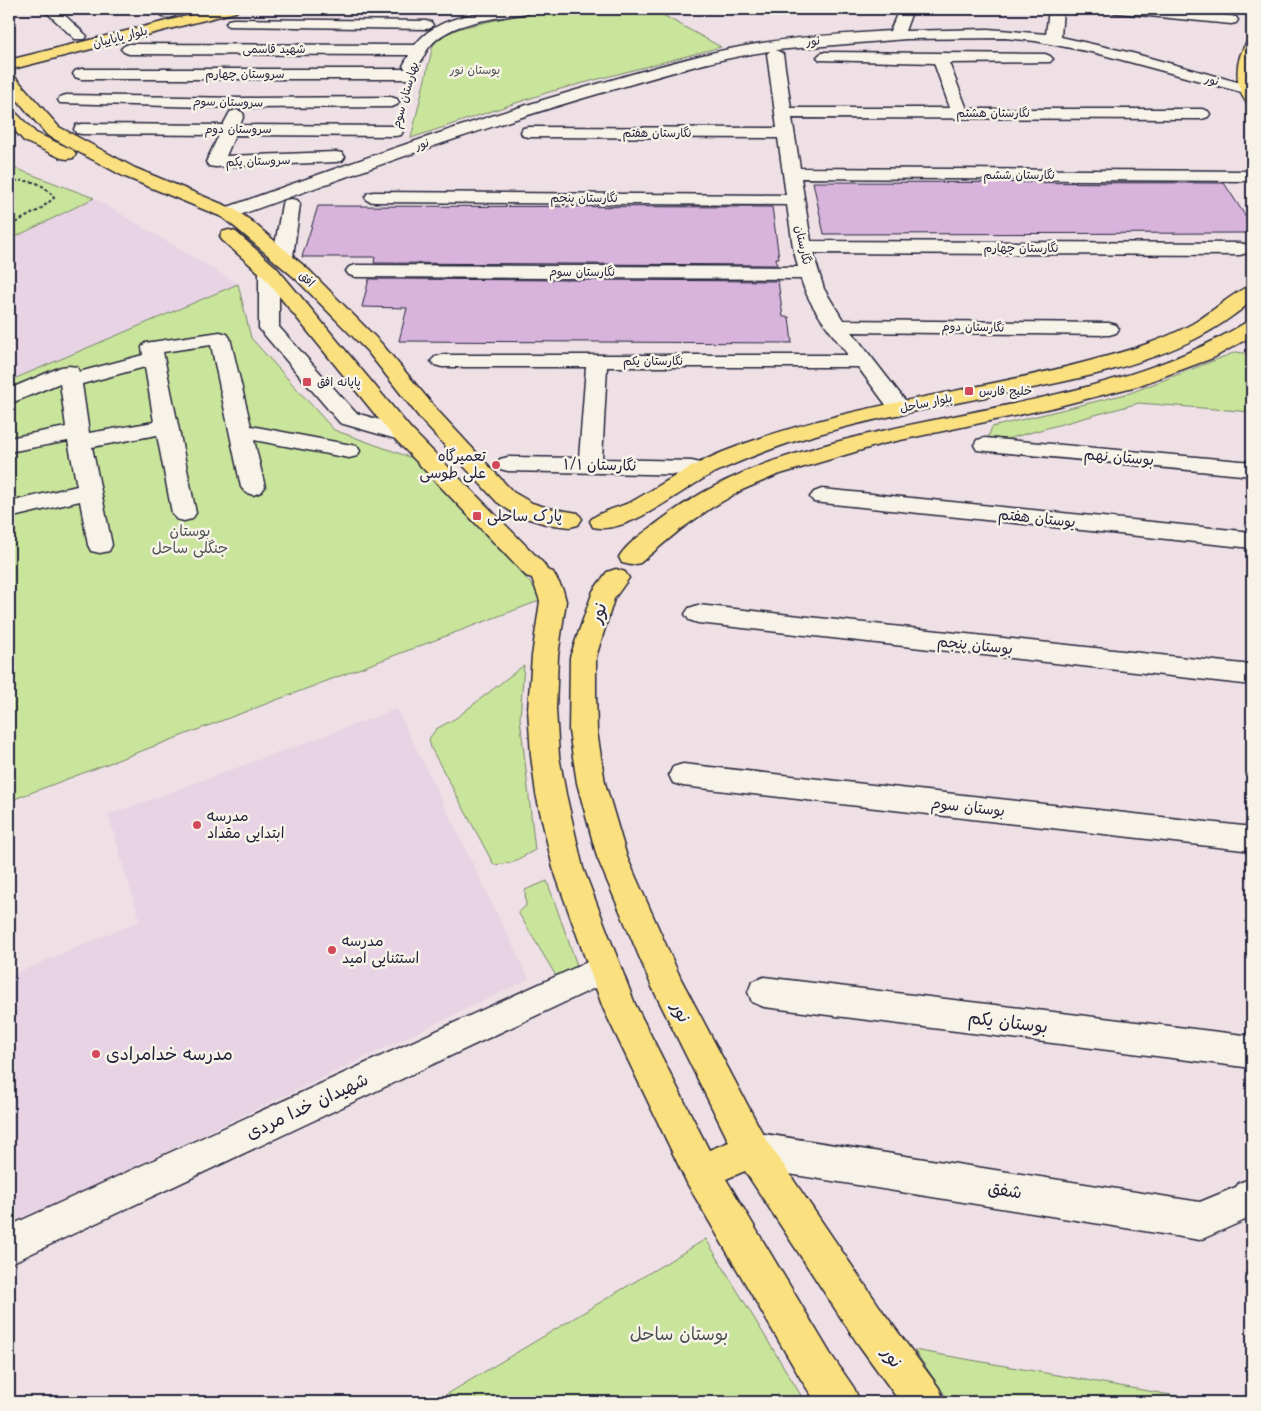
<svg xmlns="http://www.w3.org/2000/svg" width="1261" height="1411" viewBox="0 0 1261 1411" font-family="Mali,'Playpen Sans Arabic',sans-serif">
<rect width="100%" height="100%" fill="#eee0e5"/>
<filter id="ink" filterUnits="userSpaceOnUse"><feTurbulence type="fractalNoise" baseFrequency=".02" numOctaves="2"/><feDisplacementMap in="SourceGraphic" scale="10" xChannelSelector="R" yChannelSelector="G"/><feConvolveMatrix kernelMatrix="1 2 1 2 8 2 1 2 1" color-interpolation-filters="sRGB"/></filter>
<g filter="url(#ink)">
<g fill="#e7d3e3">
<path d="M94,198L238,284L9,381V241Z"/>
<path d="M397,709L529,979L9,1227V976L140,921L108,815Z"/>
</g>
<g fill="#c9e49b" stroke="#76836b">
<path d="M544,9H652L721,47L549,92L411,138L433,45L444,35L460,28Z"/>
<path d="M9,166L94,198L9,240Z"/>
<path d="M238,284L251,338L334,430L426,463L544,599L9,801V381Z"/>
<path d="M1236,352L1252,354V412L1139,403L985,445L992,427L1130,393Z"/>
<path d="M524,665L520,718L535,850L511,863L494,865L431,748L429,739L436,729L456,718Z"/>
<path d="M547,881L578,968L556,976L518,912L526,906L525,890Z"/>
<path d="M706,1239L805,1402H406V1400L434,1402Z"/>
<path d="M914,1350L1211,1402H950Z"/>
</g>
<g fill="#d8b4dd" stroke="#22223b">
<path d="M813,182L1224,183L1252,226V233L824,234Z"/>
<path d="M318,206L772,207L779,258H776L777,265L374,263L375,257H302Z"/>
<path d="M369,279L778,281L783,317H789L792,343L399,341L407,308L362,307Z"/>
</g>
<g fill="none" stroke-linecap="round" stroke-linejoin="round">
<defs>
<g id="minor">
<path d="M43,9H58L87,36L85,39H75Z"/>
<path d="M166,9H182C177,16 171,19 163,17L161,14Z"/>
<path d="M504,9H534L532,12L527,13C496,19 452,20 430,46C424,53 422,62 416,69L412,70L416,74L414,77L408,79H81L75,77L73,74L75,71L81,69H406L403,66L409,55L129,54L124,52L121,49L124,46L129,44L415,45C435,18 473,14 504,9Z"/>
<path d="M899,9H913L905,31L988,29L1046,34L1049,9H1063L1061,37L1132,53L1252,86V92H1241L1096,53L1035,41L1005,38L906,39L776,50L783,54L791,108H950L934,63L820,60L817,57L820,54L825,52L1045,54L1050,56L1053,59L1050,62L949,63L967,109H1202L1208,111L1210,114L1208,117L1202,119L792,118L800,168L1246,171L1252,172V180L1246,181L801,178L811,241L1240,243L1247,245L1249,249L1247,253L1240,255L813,253L824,289L843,320L1109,323L1116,325L1119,329L1116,333L1109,335L852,332L911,408L908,413L900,415L892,413L858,367H607L602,459L692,461L700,463L704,468L700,473L692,475L508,471L500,469L497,464L500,459L508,457L579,458L586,367H442L435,365L431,361L435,357L442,355H848C831,332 809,307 801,279L356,277L349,275L346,271L349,267L356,265L798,267L793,247L787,205L374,202L368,201L365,197L368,193L374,192L786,195L778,138L529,137L523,136L521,132L523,128L529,127L777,128L767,54L770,51C712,59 657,77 601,93C477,129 356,173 234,217L228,218L222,217L219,213L222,209C345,165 468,121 594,85C650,69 705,52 762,43C804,36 847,34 890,31Z"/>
<path d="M1111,9H1160L1231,16L1236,17L1238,20L1236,23L1231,24L1118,13L1113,12Z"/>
<path d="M233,19L426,21L431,22L433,25L431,28L426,29L228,26L226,23L228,20Z"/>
<path d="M66,95L242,98L391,97L397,99L399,102L397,105L391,107L242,108L60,103L58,100L60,97Z"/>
<path d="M236,110L242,112L244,115L240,125L395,126L401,127L403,131L401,135L395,136L235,135L226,156L336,152L342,153L345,157L342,161L336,162L215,167L209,166L206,162L219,135L82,134L76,133L74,129L76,125L82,124L223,125L230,112Z"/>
<path d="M291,199L297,200L300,204L293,257L290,261L283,263L276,261L273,257L282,204L285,200Z"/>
<path d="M269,265L276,267L279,271V327L356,413L411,429L414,434L411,439L403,441L340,423L262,332L259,328V271L262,267Z"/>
<path d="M220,332L227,334L230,338L251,426L357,446L360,451L357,456L349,458L254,440L265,487L261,492L253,495L245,492L241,487L211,345L163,352L196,513L192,519L184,521L176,519L172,513L157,435L92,447L112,545L109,551L100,553L91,551L88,545L80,501L9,518V502L77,486L68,441L9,452V438L66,427L60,383L9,404V389L61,367L69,366L77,367L79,372L143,355L142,347L145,343ZM145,367L154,422L89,433L82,384Z"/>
<path d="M985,438L1252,462V476L977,450L974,445L977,440Z"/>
<path d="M822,489L1252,532V548L814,502L810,497L814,492Z"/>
<path d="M698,605L1252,665V685L698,623L689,620L685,614L689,608Z"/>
<path d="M683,764L1252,827V851L683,786L673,783L669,775L673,767Z"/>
<path d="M605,954L616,958L621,968L616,978L9,1264V1226Z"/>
<path d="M764,977L1252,1036V1068L764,1007L752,1002L748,992L752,982Z"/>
<path d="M752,1132L1200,1202L1236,1187L1239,1183L1252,1178V1217L1200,1240L752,1168L739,1162L734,1150L739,1138Z"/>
</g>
<g id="major">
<path d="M215,9H238L236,12L9,70V60Z"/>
<path d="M1252,41V104L1246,102C1234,85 1235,59 1247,42Z"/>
<path d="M9,75L15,77L59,127L135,168L234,209L250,220L310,271L381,343L439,412L513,492L532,503L548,508L578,513L582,519L578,525L570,527L546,524L516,515L497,502L423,422L367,351L296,279L236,228L222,217L123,176L47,135L9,90Z"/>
<path d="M9,110L15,112L36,133L73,150L76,154L73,158L67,159L61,158L24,141L9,124Z"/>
<path d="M229,230L236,232L276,267L411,429L544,564L547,570L553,572L563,590L566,601L558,656L556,709L559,756L566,794L583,868L635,1004L709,1150L729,1142L652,987L597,857L577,783L569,731L570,657L593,591L607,572L616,569L625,572L629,578L614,599L596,657V692L597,731L605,783L627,857L681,979L765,1138L884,1313L939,1388L945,1402H900L856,1341L745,1171L726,1179L830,1353L854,1388L860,1402H816L802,1381L688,1185L603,1008L553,868L536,794L531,756L528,709L532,656L540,601L532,578L526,576L395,439L262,275L222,240L220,236L222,232Z"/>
<path d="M1252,285V301C1236,314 1218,327 1199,337C1137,369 1064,382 996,395C926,409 857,421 789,443C763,452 737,462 712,474C682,489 627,536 593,527L590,521C596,512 622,507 633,501C663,484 690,465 723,452C844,403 969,394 1093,360C1127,351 1162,341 1192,324C1209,315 1237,289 1252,285Z"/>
<path d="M1252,321V336L1213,358L1137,386L1051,408L882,444L777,475L742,490L711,508L681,529L640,563L631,565L622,563L619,557C628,542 647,531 661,520C717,478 770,460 836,442C971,406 1125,397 1245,323Z"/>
</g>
</defs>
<use href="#minor" stroke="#22223b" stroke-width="3"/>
<use href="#major" stroke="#22223b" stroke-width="3"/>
<path stroke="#22223b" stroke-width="2" stroke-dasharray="3 2.5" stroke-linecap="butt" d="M9,182C28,179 43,181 54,198L39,210L9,226"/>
<use href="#minor" fill="#f7f3e8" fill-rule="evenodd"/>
<use href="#major" fill="#fbe080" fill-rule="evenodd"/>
</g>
</g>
<g fill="#d1495b" stroke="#f7f3e8" stroke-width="2">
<rect x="302" y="377" width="10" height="10" rx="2.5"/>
<rect x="964" y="386" width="10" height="10" rx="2.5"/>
<circle cx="496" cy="465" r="5"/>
<rect x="472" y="511" width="10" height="10" rx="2.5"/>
<circle cx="197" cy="825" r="5"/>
<circle cx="332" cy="950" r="5"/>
<circle cx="96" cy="1054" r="5"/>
</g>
<g text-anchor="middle" stroke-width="5" stroke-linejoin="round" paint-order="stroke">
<g font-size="12" fill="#22223b" stroke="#f7f3e8">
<text transform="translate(120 37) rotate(-14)" y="4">بلوار باباییان</text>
<text transform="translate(813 41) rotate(-7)" y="4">نور</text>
<text x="274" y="53">شهید قاسمی</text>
<text x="245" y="78">سروستان چهارم</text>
<text transform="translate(1212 80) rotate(15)" y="4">نور</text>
<text transform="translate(405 95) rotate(-74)" y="4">بهارستان سوم</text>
<text transform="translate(228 102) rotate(1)" y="4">سروستان سوم</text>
<text x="993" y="117">نگارستان هشتم</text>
<text x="238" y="133">سروستان دوم</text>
<text x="657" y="137">نگارستان هفتم</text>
<text transform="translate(422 144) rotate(-18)" y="4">نور</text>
<text transform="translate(258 161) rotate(-2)" y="4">سروستان یکم</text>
<text x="1019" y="179">نگارستان ششم</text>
<text x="584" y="202">نگارستان پنجم</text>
<text transform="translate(803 245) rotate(78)" y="4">نگارستان</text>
<text x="1021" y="252">نگارستان چهارم</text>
<text x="582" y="276">نگارستان سوم</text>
<text transform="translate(307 279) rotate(45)" y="4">افق</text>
<text transform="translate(973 327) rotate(1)" y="4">نگارستان دوم</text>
<text x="653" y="365">نگارستان یکم</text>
<text transform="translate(926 403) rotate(-12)" y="4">بلوار ساحل</text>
</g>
<g font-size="12" fill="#4c5253" stroke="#f7f3e8">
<text x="475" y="74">بوستان نور</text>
</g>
<g font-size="12" fill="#22223b" stroke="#f7f3e8" text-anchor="start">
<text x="317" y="386">پایانه افق</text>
<text x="979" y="395">خلیج فارس</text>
</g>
<g font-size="15" fill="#22223b" stroke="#f7f3e8" text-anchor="start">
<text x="486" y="461" text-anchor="end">تعمیرگاه<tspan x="486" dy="17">علی طوسی</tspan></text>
<text x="487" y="521">پارک ساحلی</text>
<text x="207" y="821">مدرسه<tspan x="207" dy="17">ابتدایی مقداد</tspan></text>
<text x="342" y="946">مدرسه<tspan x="342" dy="17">استثنایی امید</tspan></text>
</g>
<g font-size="15" fill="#22223b" stroke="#f7f3e8">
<text transform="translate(1119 457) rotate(5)" y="5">بوستان نهم</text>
<text transform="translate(600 465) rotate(1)" y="5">نگارستان ۱/۱</text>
<text transform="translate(1037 518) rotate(6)" y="5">بوستان هفتم</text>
<text transform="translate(975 645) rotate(6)" y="5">بوستان پنجم</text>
<text transform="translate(968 807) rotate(6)" y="5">بوستان سوم</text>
</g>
<g font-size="15" fill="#4c5253" stroke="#f7f3e8">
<text x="190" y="536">بوستان<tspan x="190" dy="17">جنگلی ساحل</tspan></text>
</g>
<g font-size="18" fill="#22223b" stroke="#f7f3e8">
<text transform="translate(598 613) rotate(-72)" y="6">نور</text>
<text transform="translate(681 1012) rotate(63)" y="6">نور</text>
<text transform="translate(1008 1022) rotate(7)" y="6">بوستان یکم</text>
<text transform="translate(307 1106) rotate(-25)" y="6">شهیدان خدا مردی</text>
<text transform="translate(1005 1190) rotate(9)" y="6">شفق</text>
<text transform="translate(892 1357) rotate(54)" y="6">نور</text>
</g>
<g font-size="18" fill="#22223b" stroke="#f7f3e8" text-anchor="start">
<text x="106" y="1060">مدرسه خدامرادی</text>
</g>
<g font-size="18" fill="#4c5253" stroke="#f7f3e8">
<text x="679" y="1340">بوستان ساحل</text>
</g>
</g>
<rect width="1261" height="1411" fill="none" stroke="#f7f3e8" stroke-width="30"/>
<rect x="15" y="15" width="1231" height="1381" fill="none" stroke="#22223b" stroke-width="2" filter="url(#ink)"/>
</svg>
